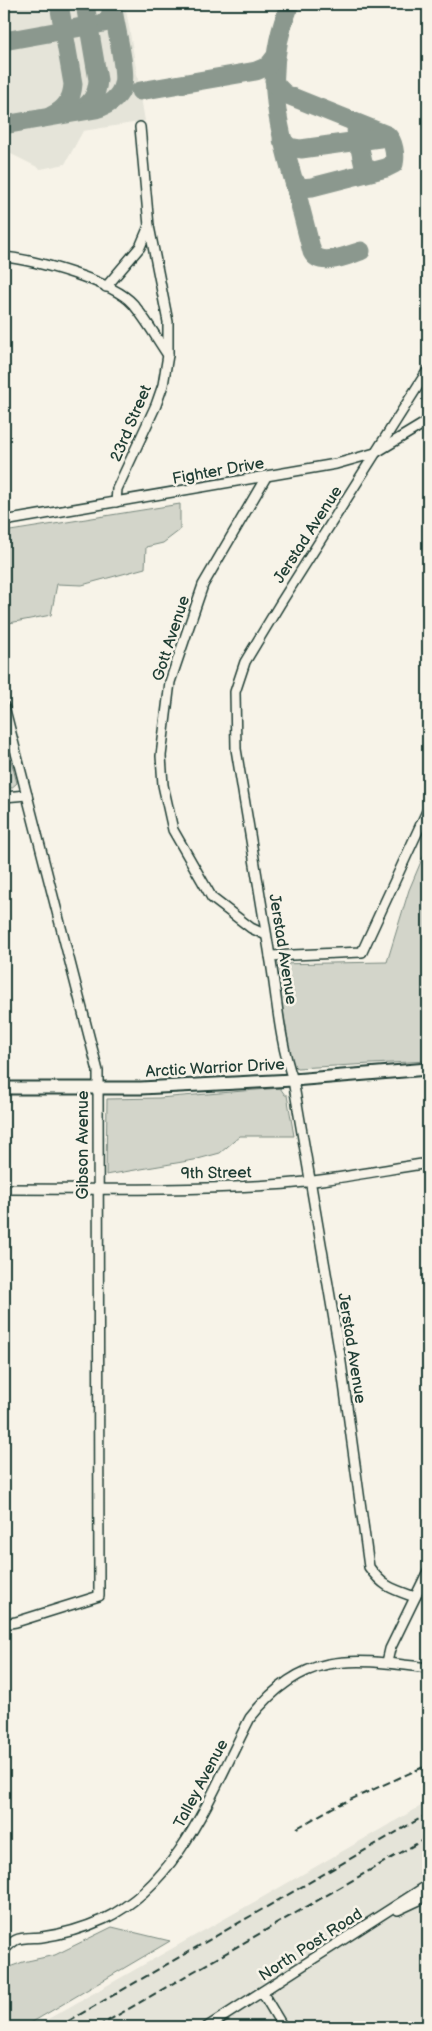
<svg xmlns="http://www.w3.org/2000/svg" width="432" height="2031" viewBox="0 0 432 2031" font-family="'Balsamiq Sans',sans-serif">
<rect width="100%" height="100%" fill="#f7f3e8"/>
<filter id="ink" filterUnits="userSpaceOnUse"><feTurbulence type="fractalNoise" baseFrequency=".02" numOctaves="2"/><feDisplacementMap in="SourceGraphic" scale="10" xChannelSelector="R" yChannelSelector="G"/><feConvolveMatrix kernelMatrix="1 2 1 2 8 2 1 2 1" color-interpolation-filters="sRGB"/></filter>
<g filter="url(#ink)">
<g fill="#e5e4d9">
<path d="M4,4H125L145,121L83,131L65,164L41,169L9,153L4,154Z"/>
<path d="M428,1802V2027H34L263,1897Z"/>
</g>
<g fill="#d3d5ca" stroke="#79897f">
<path d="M180,504V530L163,543L146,547L145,568L82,585L57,584L51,615L4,624V532Z"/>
<path d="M4,734L17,783L9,790H4Z"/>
<path d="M428,845V1061L297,1068L292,1064L275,964L387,962L409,890Z"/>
<path d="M280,1088L285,1095H287L294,1136H240L220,1153L194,1160L106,1175L107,1099L159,1098Z"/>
<path d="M112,1927L170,1941L24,2027H4V1969L23,1962L55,1955Z"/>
</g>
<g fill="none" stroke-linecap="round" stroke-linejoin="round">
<g stroke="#8b988e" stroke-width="19">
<path d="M290,4C263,69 276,118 294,182C300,205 306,229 312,252C320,268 348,255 361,251"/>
<path d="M4,41L104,23L110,17L112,6"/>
<path d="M274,80L277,86L285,94L387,135C394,141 396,155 394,164L386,168L312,187L302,188L294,181"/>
<path d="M140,91L256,71L268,66L275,57"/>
<path d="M76,112C90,105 97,96 98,80L85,4"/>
<path d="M51,116C65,109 72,100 73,84L59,4"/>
<path d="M4,125L96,109C109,105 120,98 123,84C127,71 114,20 112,4"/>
<path d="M356,130L364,167L373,171"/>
<path d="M282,140L289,147L301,149L387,137"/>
</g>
<defs>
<g id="minor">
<path d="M4,257C34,260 113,281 133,304C146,319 157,339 168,355"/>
<path d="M106,287L140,247L149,226"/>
<path d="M116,502L117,489L156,405L163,385L168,355V322L149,226L140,127"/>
<path d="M4,521L336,464L375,453L428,421"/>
<path d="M4,706L98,1071L99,1596L16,1622L4,1624"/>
<path d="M4,797L27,795"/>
<path d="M266,935L251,928L212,898L173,830L163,785L161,756L170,682L203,585L266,477"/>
<path d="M270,956L362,952L428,809"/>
<path d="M4,1189C92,1189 182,1191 270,1185C323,1182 376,1171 428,1163"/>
<path d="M415,1597C392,1589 383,1587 369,1567L340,1355L293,1080C279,1040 277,997 270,956C259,887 247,818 236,749L235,692L245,662L280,604L428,370"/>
<path d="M387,1662L390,1649L428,1571"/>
<path d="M398,1910L428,1896"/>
<path d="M4,1950C7,1947 12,1942 16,1940C22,1937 35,1938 42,1937C64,1934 84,1928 104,1919C180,1883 213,1789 250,1718C304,1650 350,1658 428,1668"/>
<path d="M262,1992L283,2027"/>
<path d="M207,2027L428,1885"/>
</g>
<path id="major" d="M4,1088H141L293,1080L428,1069"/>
</defs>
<use href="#minor" stroke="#1f3d34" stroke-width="12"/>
<use href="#major" stroke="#1f3d34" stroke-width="15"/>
<use href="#minor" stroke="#f7f3e8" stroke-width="9"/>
<use href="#major" stroke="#f7f3e8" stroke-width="11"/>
<g stroke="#1f3d34" stroke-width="2" stroke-dasharray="8 4" stroke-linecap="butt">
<path d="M297,1828L334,1807L428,1765"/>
<path d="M58,2027L428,1814"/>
<path d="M97,2027L428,1837"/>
</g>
</g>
</g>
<g text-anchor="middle" stroke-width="5" stroke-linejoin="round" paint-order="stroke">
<g font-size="16" fill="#1f3d34" stroke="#f7f3e8">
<text transform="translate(130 423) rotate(-67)" y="6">23rd Street</text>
<text transform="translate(218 470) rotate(-10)" y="6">Fighter Drive</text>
<text transform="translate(307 534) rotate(-57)" y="6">Jerstad Avenue</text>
<text transform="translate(170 638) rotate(-72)" y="6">Gott Avenue</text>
<text transform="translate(284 949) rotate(81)" y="6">Jerstad Avenue</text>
<text transform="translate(215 1067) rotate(-3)" y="6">Arctic Warrior Drive</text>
<text transform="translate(82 1145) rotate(-90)" y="6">Gibson Avenue</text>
<text transform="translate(216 1172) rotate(-1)" y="6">9th Street</text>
<text transform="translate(353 1348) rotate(81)" y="6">Jerstad Avenue</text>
<text transform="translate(200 1783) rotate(-62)" y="6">Talley Avenue</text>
<text transform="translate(310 1944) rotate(-33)" y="6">North Post Road</text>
</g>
</g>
<rect width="432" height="2031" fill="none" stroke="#f7f3e8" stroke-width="20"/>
<rect x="10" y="10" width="412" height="2011" fill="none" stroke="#1f3d34" stroke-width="2" filter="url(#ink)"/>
</svg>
